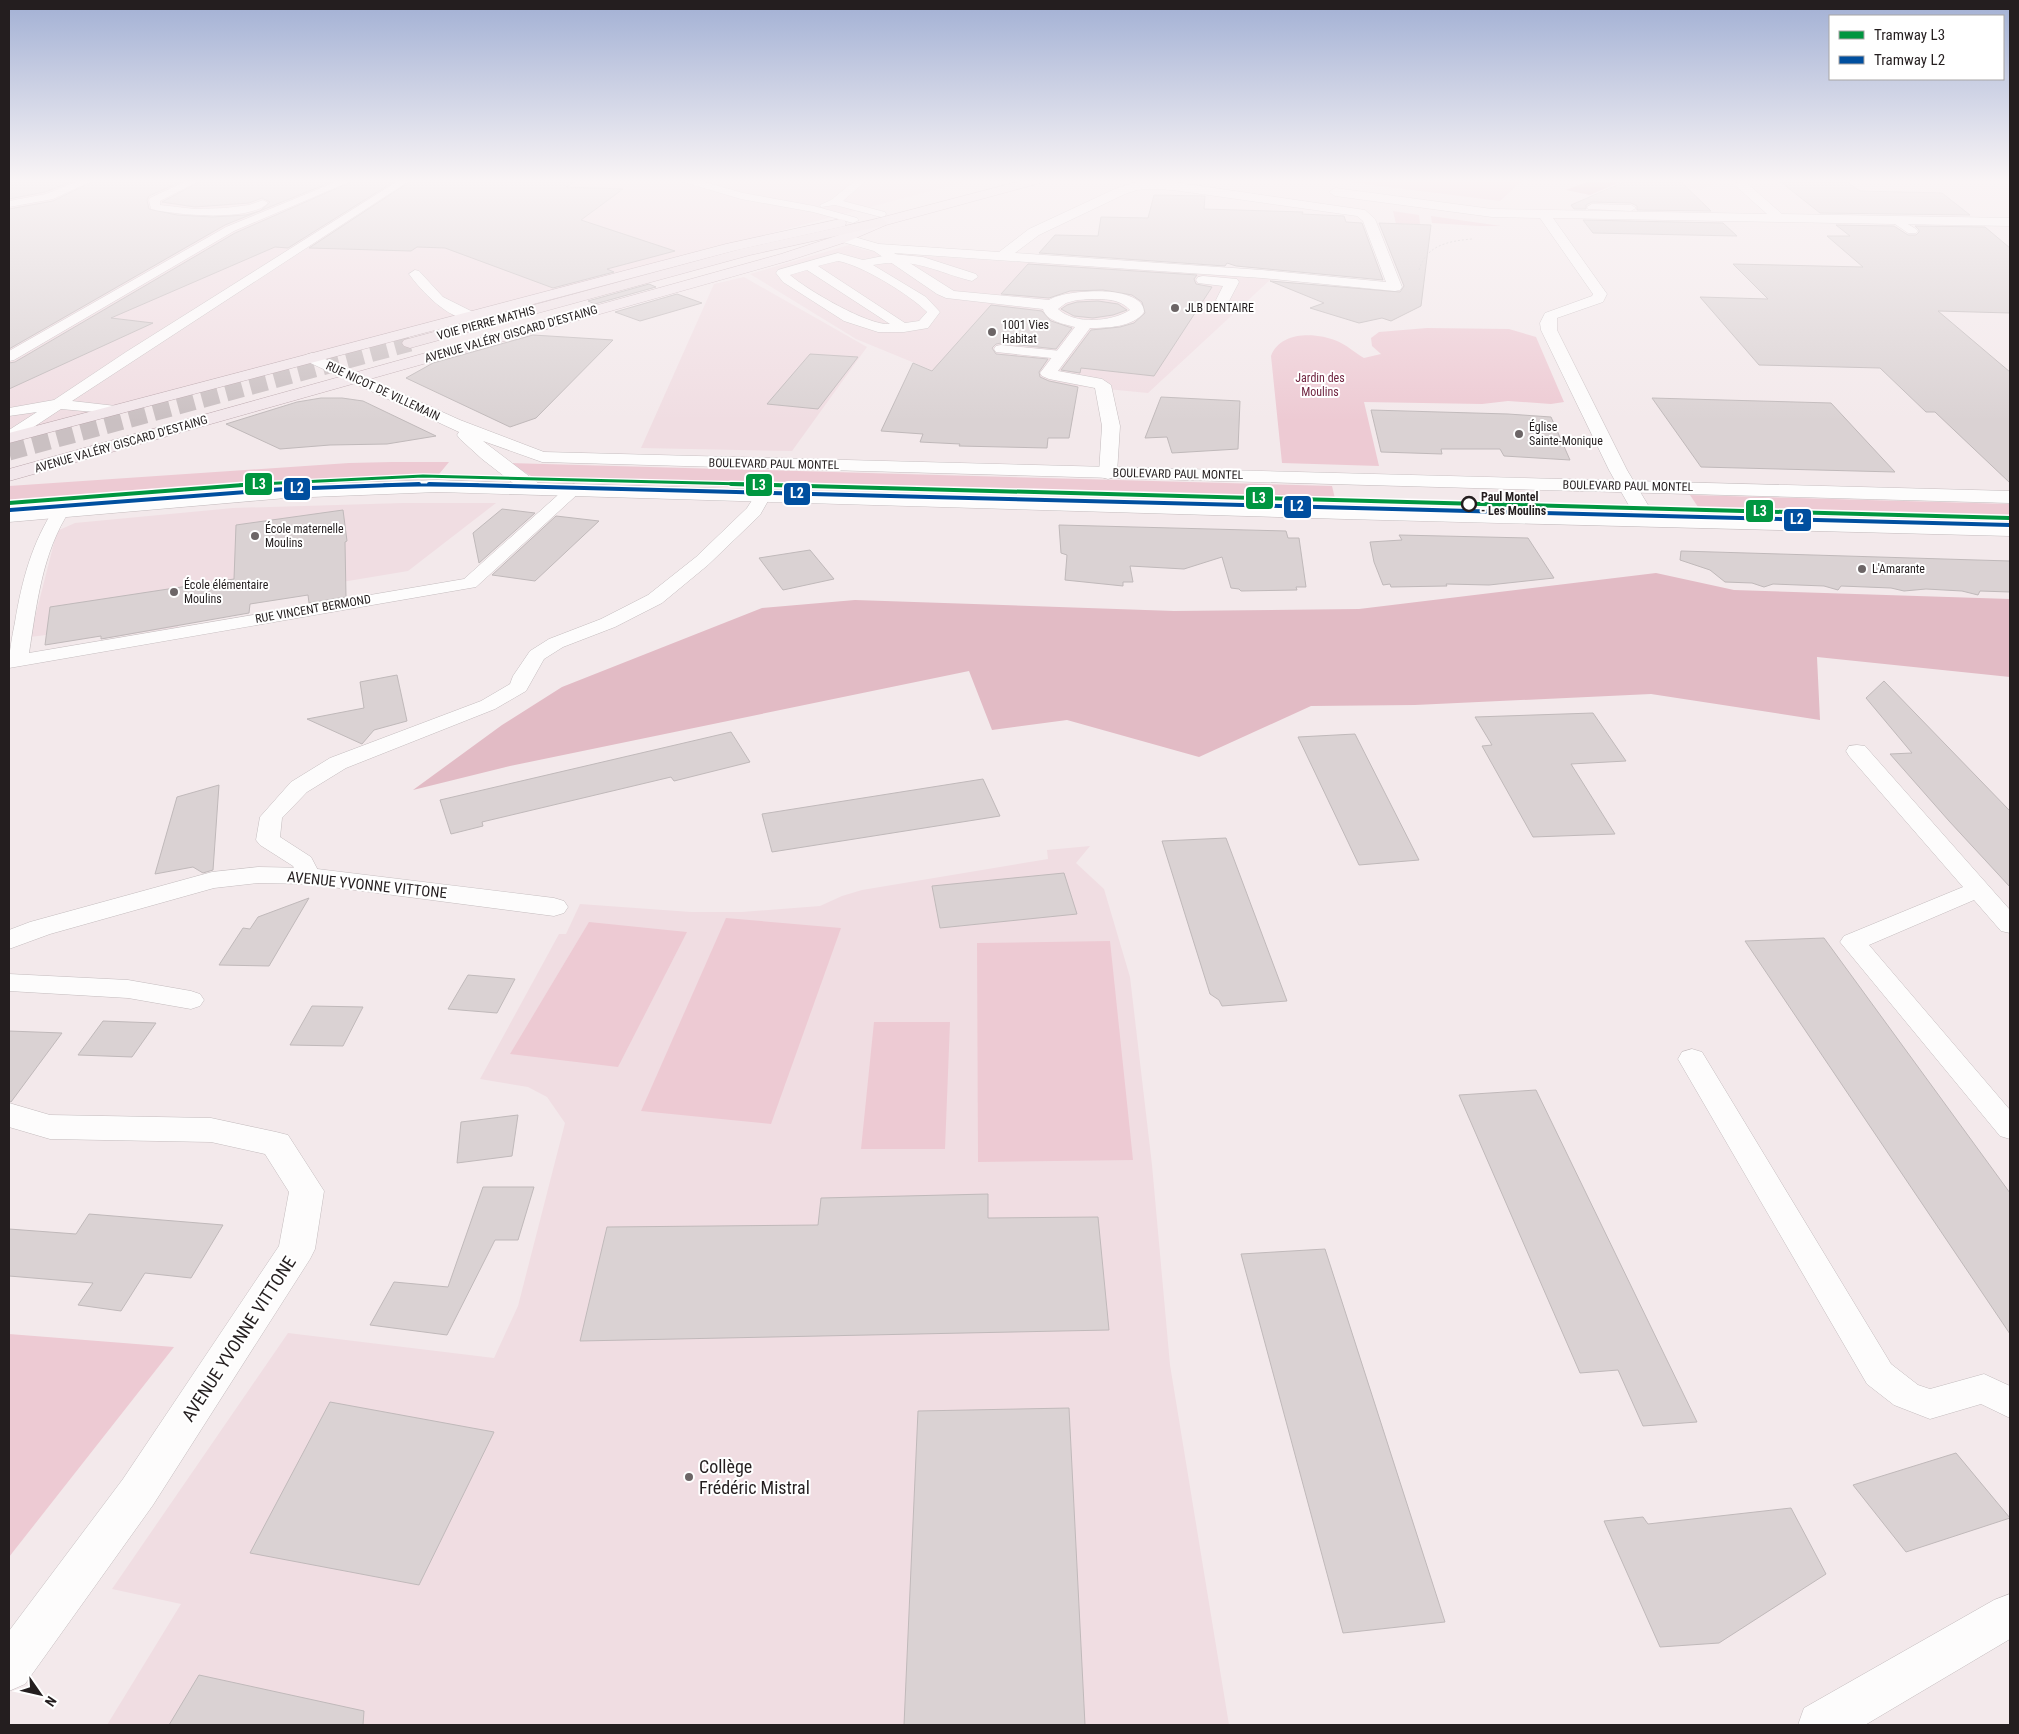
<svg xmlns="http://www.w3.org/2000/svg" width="2019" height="1734" viewBox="0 0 2019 1734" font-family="'Roboto Condensed',sans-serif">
<rect width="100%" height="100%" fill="#f3e9eb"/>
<g fill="#f0dde2">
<path d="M9,179H976L9,434Z"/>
<path d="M1636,179H1724L1701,190Z"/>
<path d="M849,245L864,250L894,254L1271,279L1148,393L939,373L856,339L750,274Z"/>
<path d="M744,277L867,347L792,451L641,448L714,284Z"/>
<path d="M403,503H496L408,571L306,588L250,604L249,613L178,624V627L101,639V636L45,645L46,635L30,637L57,531L75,523L233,508Z"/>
<path d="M1090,846L1076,863L1104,889L1130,977L1152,1165L1170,1365L1229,1725H107L181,1604L112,1589L288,1333L494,1358L518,1306L565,1123L547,1097L528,1087L480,1079L559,934H566L580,904L691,912H742L820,906L842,896L862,890L1048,859L1047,850Z"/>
</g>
<g fill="#edcad3">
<path d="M1325,179H1524L1500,201Z"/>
<path d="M1393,211L1419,215L1420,224H1396Z"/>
<path d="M1431,217V216L1501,226H1479L1432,223Z"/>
<path d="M1427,328L1509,329L1536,337L1564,402L1551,404L1508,401L1482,404L1364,402L1379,466L1282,463L1271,356C1280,331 1316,332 1337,341C1347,345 1355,353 1364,358L1381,354L1372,346L1371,338L1379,332Z"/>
<path d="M392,462H449L435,479L324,482L9,505V486L349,463Z"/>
<path d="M509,463L1332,486L1336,503L556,482L531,476Z"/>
<path d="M1690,495L2010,504V522L1702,513Z"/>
<path d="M726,918L841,928L771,1124L641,1111Z"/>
<path d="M589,922L687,932L618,1067L510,1054Z"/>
<path d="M1110,941L1133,1160L978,1162L977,943Z"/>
<path d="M874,1022H950L945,1149H861Z"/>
<path d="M9,1334L174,1347L9,1557Z"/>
</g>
<path fill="#e2bbc5" d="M1656,573L1734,590L2010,599V677L1817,657L1820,720L1651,694L1415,705L1311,706L1199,757L1067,720L992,730L969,671L510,766L413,790L502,725L562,687L762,608L855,600L1174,611L1359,609Z"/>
<path fill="#d9aab6" d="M1595,179L1620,182L1590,195L1566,190Z"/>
<g fill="#dad2d3" stroke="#c0b9ba">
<path d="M9,179H79L45,192L9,199Z"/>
<path d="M98,179H187L149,196L147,200L149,209L177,215L212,217L246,215L260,211L270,202L262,198L249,203L195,207L162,202L205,179H339L225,225L9,349V209L53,201Z"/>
<path d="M358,179H398L288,248L275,247L111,318L153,323L9,389V363L15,362L235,233Z"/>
<path d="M414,179H580L566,187L623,189L581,220L675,251L607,269L614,272L553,288L445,248L417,247L411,251L309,248Z"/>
<path d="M1631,179H1678L1711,211L1637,210V206L1631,203L1592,202L1586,205V209H1574L1571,205Z"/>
<path d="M1777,179H1843L1860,191L1942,193L1970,215L1820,213Z"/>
<path d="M1154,195L1205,196L1204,209L1303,212L1302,214L1344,216L1346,222L1362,223L1383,280L1236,266L1227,263L1225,266L1039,253L1055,235L1098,236L1101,217L1148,218Z"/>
<path d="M1583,220L1723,223L1737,236L1593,233Z"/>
<path d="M1379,223L1431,225L1421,306L1391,321L1382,318L1359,323L1310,308L1324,303L1270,281L1400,292L1404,286Z"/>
<path d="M1836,225L1894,226L1908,235H1916L1919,232V230L1915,226L1985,227L2010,248V313L1938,311L2010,372V483L1935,412H1926L1880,368L1759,365L1700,297L1768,299L1733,264L1863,267L1827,236H1850Z"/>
<path d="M1028,264L1197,275L1194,279L1196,284L1212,287L1154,376L1081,368L1080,373L1061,370L1091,330L1120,327L1134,323L1145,313L1142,302L1132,295L1103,290L1070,291L1049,298L1001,294Z"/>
<path d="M649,284L656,287L595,304L588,301Z"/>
<path d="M677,294L702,303L640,321L615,312Z"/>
<path d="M1098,301L1118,304L1127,310L1113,315L1093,318L1074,316L1061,309L1067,305L1077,302Z"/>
<path d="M991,305L1042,311L1051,321L1072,328L1056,349L1001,343L996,344L992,348L996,354L1048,359L1039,372L1040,377L1049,381L1078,387L1069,438H1048L1047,448L959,446L960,444L920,442L923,434L881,431L913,363L932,371Z"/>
<path d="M533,335L613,340L536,418L510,427L406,378L433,363Z"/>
<path d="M810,354L858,357L818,409L767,404Z"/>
<path d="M1161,397L1240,401L1238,449L1172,453L1167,437L1145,438Z"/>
<path d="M321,398H342L363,401L436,436L387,444L330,445L280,449L226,424L297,402Z"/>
<path d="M1652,398L1831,403L1895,472L1701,467Z"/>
<path d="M1371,410L1508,414L1551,417L1570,460L1504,456L1500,449H1441L1442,454L1381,452Z"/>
<path d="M502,509L535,513L479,563L473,533Z"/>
<path d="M343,510L347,541L345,542L346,597L309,603L308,595L250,604L249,613L101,639V636L45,645L50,607L234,579L236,525Z"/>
<path d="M556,516L599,521L535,581L492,575Z"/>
<path d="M1059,525L1286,531L1288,538H1299L1306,587H1296L1297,590L1241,591L1239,589L1231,588L1222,557L1184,569L1130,566L1133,582H1123V586L1065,580L1067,555L1061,553Z"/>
<path d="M1399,535L1528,538L1554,578L1489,585L1446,584L1447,586L1391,587L1390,584L1383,585L1374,562L1370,542L1402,540Z"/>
<path d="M810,550L834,579L783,590L759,558Z"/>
<path d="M1681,551L2010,561V592L1980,591L1978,595L1962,591L1926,589L1904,591L1891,588L1841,586L1838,590L1824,586L1773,584L1764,587L1752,583L1725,582L1710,570L1680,560Z"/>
<path d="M397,675L407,721L374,730L362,744L307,719L364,708L360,682Z"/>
<path d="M1884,681L2010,811V887L1949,821L1890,754L1912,753L1866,698Z"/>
<path d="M1593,713L1626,761L1571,764L1615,834L1533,837L1482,746L1492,745L1475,717Z"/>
<path d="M731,732L750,762L674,781L671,777L482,822L483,826L451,834L440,800Z"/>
<path d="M1355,734L1419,860L1359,865L1298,737Z"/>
<path d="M983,779L1000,816L772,852L762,814Z"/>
<path d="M219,785L213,870L203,873L193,867L155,874L177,797Z"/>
<path d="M1226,838L1287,1001L1222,1006L1219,1000L1210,994L1162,841Z"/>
<path d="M1064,873L1077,914L940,928L932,886Z"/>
<path d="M309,898L269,966L219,965L243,928L250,929L258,917Z"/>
<path d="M1824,938L2010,1193V1334L1745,941Z"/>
<path d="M468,975L515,979L497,1013L448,1009Z"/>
<path d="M312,1006L363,1007L343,1046L290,1045Z"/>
<path d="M103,1021L156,1023L132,1057L78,1055Z"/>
<path d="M9,1031L62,1033L11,1102L9,1101Z"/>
<path d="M1536,1090L1697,1422L1643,1426L1618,1370L1580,1373L1459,1095Z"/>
<path d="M518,1115L512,1156L457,1163L461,1122Z"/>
<path d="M483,1187H534L518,1240H495L447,1335L370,1325L394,1282L448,1287Z"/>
<path d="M988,1194V1218L1098,1217L1109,1330L580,1341L607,1227L818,1225L821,1198Z"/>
<path d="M89,1214L223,1225L191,1278L145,1273L121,1311L78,1305L93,1283L9,1276V1229L76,1234Z"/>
<path d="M1325,1249L1445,1622L1343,1633L1241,1254Z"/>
<path d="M330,1402L494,1432L419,1585L250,1553Z"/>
<path d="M1069,1408L1085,1725H904L918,1411Z"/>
<path d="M1956,1453L2010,1518L1906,1552L1853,1485Z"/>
<path d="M1791,1508L1826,1574L1719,1643L1660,1647L1604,1521L1643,1517L1648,1524Z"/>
<path d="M199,1675L364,1711L363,1725H169Z"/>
</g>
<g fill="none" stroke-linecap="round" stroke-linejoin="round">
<path stroke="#cac0c2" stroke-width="17" stroke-dasharray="17 8" stroke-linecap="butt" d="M9,452L410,343"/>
<defs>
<g id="service">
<path d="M83,179H96L53,199L9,207V201L46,194Z"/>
<path d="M191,179H203L160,201V205L195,209L225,208L249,205L263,200L268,203C250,222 175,215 151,209L149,200L150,198Z"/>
<path d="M343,179H356L234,231L14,360L9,361V351L226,227Z"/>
<path d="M401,179H412L72,401L116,406L121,407L123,410L121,413L116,414L61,409L14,440L9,442V430L37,412L9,416V408L54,400L126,352Z"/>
<path d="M679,179H694L743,193L814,206L857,218L859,220L853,223L813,212L741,199L680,181Z"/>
<path d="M857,179H868L843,201L885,212L886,214L885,216L881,217L835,205L821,207L820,205L831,200Z"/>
<path d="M1592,204L1631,205L1636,208L1631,211L1588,209L1587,207Z"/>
<path d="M1896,217L1916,229L1918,231L1916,233H1908L1892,222L1890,220Z"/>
<path d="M838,253L863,260L893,254L923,257L976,274L978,277L972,281C933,271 916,257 873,265L926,297L940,312L928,328L904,332H878L844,321L783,282L776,273L778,270ZM838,261C862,265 910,295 927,312L919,321L905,323L818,266ZM807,270L890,324C868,326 806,289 790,275Z"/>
<path d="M415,270L419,271L443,297L475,313L476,316L475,319C452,324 421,291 409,274Z"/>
<path d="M1001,345L1061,351L1068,355L1061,359L996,352L994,349L996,346Z"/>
<path d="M574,484L580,486L582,489L580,492L476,587L9,668C9,652 12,637 15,622C22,580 32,542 56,506H68L70,510C42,553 37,603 29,653L464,579L568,486Z"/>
<path d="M764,489L770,491L772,494L760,515L708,565L662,603L615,627L563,647L544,659L526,691L495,709L346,768L307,792L282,818L280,837L311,857L321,876L317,881L309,883L301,881L293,866L260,845L256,840L260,817L291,782L330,758L481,701L510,684L513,676L530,651L549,639L601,619L648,595L696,557L747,508L758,491Z"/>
<path d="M1857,745L1865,746L2010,910V933L2001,931L1974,900L1869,945L2010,1110V1139L2000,1136L1840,942L1844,936L1963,887L1849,756L1846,751L1849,746Z"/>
<path d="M9,974L128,980L191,991L200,994L204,1000L200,1006L191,1009L128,998L9,991Z"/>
<path d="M1692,1049L1702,1052L1891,1364L1918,1385L1930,1389L1984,1374L2010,1386V1418L1981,1404L1930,1419L1894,1405L1867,1384L1678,1059L1682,1052Z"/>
</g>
<g id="minor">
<path d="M1738,179H1753L1748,184L1782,214L2010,218V226L1553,218L1607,294L1603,302L1557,318V330L1627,470L1657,520L1654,524L1647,526L1640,524L1637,520L1609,470L1541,330L1540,323L1545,313L1592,296L1593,294L1540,218L1492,217L1335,196L1329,192L1335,188L1492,209L1767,214L1738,188L1736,185Z"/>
<path d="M1150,181L1173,182L1365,210L1375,219L1402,287L1400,290L1395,291L1262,278L894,253L954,291L1049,300C1065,289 1144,284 1144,312C1134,327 1107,328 1090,328L1058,371L1102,379L1111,385L1120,426L1117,473L1115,477L1108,479L1101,477L1099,473L1102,426L1095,388L1049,379L1042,376L1040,373L1075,327C1064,324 1046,321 1043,309L946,298L937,294L874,251L839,241L837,238L844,234L879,244L999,252L1029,229L1117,188L1136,182ZM1150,189L1173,190L1357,216L1363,221L1386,282L1262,270L1015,253L1039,235L1125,194L1137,190ZM1077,300C1094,299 1118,296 1130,310C1111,322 1075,325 1058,309L1066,303Z"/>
<path d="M1203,276L1237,279L1239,282L1228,303H1218L1216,300L1223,286L1198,283L1196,280L1198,277Z"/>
<path d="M258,867L309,868L554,898L564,901L568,907L564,913L554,916L309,884L258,883L214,888L50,934L9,949V930L30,922L212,872Z"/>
<path d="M9,1103L50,1115L211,1118L276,1132L288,1135L324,1191L315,1249L310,1259L153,1505L25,1684L9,1691V1631L123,1479L279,1246L289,1192L265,1154L211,1142L50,1139L9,1127Z"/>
</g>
<path id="tertiary" d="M2010,1594V1639L1865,1725H1798L1804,1708L1994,1600Z"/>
<path id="secondary" d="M312,353L460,420L544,452L2010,491V503L542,462L483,441L538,483L1345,507L2010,524V536L1345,519L438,492L286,498L9,522V510L102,501L317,484L438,480L513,483L482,459L460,439L457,435L459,432L306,361L304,358L306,355Z"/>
<g id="primary">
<path d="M1028,179H1046L1044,182L886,225L849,241L791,260L9,481V469L781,254L839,235L876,219Z"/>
<path d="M840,219L845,220L846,223L845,226L733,251L9,443V433L726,244Z"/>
</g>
<path id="trunk" d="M881,218L887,222L886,225L750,255L410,348L404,346L402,343L404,340L741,249Z"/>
</defs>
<use href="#service" stroke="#c4bcbe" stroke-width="1"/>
<use href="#minor" stroke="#c4bcbe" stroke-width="1"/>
<use href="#tertiary" stroke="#c4bcbe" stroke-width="1"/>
<use href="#secondary" stroke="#c4bcbe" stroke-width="1"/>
<use href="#primary" stroke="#bba7ad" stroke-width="1"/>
<use href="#trunk" stroke="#bba7ad" stroke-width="1"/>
<path stroke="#cecbcb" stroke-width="1" stroke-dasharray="2 2" stroke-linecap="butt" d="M1419,270C1426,245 1449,241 1472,239"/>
<use href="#service" fill="#fdfcfc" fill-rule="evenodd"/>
<use href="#minor" fill="#fdfcfc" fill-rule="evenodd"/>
<use href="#tertiary" fill="#fdfcfc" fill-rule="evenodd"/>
<use href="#secondary" fill="#fdfcfc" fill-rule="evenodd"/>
<use href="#primary" fill="#f2e7eb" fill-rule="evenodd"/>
<use href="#trunk" fill="#eee1e5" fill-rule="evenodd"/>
<defs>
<path id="tram-1-far1" d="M240,485L423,476L779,485"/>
<g id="tram-1">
<path d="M731,484L2010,518"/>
<path d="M9,503L257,484"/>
</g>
<path id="tram-2-far1" d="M384,485H478"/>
<g id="tram-2">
<path d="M429,484L2010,525"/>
<path d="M10,510L285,489L419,484"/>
</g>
</defs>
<use href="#tram-1-far1" stroke="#fff" stroke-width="5.5"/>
<use href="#tram-1" stroke="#fff" stroke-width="7"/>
<use href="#tram-2-far1" stroke="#fff" stroke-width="5.5"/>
<use href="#tram-2" stroke="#fff" stroke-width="7"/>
<use href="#tram-1-far1" stroke="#009640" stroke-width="3"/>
<use href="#tram-1" stroke="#009640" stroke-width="4"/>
<use href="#tram-2-far1" stroke="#004f9f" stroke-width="3"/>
<use href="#tram-2" stroke="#004f9f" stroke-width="4"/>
</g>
<linearGradient id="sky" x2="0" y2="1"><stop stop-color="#a2b0d4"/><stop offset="0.43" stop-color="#faf5f6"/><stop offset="1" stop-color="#faf5f6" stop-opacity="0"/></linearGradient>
<rect width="2019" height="421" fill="url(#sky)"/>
<g fill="#6c6566" stroke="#fff" stroke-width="2">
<circle cx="1175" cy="308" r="5"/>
<circle cx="992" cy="332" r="5"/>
<circle cx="1519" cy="434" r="5"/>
<circle cx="255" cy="536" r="5"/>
<circle cx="1862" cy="569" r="5"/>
<circle cx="174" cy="592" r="5"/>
<circle cx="689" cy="1477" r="5"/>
</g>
<circle fill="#fff" stroke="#241e1f" stroke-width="2.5" cx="1469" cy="504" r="7"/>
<g text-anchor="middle" stroke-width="4" stroke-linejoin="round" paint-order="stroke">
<g font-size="12" fill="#241e1f" stroke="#fff" text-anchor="start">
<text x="1185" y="312">JLB DENTAIRE</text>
<text x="1002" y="329">1001 Vies<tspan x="1002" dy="14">Habitat</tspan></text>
<text x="1529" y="431">Église<tspan x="1529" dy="14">Sainte-Monique</tspan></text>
<text x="265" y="533">École maternelle<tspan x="265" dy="14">Moulins</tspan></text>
<text x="1872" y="573">L'Amarante</text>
<text x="184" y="589">École élémentaire<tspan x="184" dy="14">Moulins</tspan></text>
</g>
<g font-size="12" fill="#241e1f" stroke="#fff">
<text transform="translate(486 323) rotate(-15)" y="4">VOIE PIERRE MATHIS</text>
<text transform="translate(511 334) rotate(-16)" y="4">AVENUE VALÉRY GISCARD D'ESTAING</text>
<text transform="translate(383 391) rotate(25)" y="4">RUE NICOT DE VILLEMAIN</text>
<text transform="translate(121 444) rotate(-16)" y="4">AVENUE VALÉRY GISCARD D'ESTAING</text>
<text transform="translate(774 464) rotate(1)" y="4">BOULEVARD PAUL MONTEL</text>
<text transform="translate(1178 474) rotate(1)" y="4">BOULEVARD PAUL MONTEL</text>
<text transform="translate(1628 486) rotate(1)" y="4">BOULEVARD PAUL MONTEL</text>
<text transform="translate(313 609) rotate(-10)" y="4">RUE VINCENT BERMOND</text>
</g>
<g font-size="12" fill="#702540" stroke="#fff">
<text x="1320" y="382">Jardin des<tspan x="1320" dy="14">Moulins</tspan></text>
</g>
<g font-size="12" font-weight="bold" fill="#241e1f" stroke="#fff" text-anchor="start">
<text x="1481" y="501">Paul Montel<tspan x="1481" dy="14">- Les Moulins</tspan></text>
</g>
<g font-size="15" fill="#241e1f" stroke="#fff">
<text transform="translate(367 885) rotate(6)" y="5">AVENUE YVONNE VITTONE</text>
</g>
<g font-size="18" fill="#241e1f" stroke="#fff">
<text transform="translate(239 1339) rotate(-57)" y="6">AVENUE YVONNE VITTONE</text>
</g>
<g font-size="18" fill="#241e1f" stroke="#fff" text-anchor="start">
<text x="699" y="1473">Collège<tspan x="699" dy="21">Frédéric Mistral</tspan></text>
</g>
</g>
<g stroke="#fff" stroke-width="2">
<rect x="244" y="472" width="29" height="24" rx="5" fill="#009640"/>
<rect x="745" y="473" width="28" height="24" rx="5" fill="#009640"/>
<rect x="283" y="477" width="28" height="24" rx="5" fill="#004f9f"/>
<rect x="783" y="482" width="28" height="24" rx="5" fill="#004f9f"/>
<rect x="1245" y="486" width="29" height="24" rx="5" fill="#009640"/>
<rect x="1283" y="495" width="29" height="24" rx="5" fill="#004f9f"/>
<rect x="1745" y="499" width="29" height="24" rx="5" fill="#009640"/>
<rect x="1783" y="508" width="29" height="24" rx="5" fill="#004f9f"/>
</g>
<g font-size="14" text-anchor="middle" font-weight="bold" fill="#fff">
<text x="259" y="489">L3</text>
<text x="759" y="490">L3</text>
<text x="297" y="493">L2</text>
<text x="797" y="498">L2</text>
<text x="1259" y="503">L3</text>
<text x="1297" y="511">L2</text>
<text x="1760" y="516">L3</text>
<text x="1797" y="524">L2</text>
</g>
<rect width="2019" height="1734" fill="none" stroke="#241e1f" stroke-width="20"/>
<rect x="1829" y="15" width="175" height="65" fill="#ffffff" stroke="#a7a5a5"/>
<rect x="1839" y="31" width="25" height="8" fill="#009640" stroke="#a7a5a5"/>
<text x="1874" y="40" font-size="15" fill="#241e1f">Tramway L3</text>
<rect x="1839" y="56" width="25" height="8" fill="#004f9f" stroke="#a7a5a5"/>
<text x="1874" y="65" font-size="15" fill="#241e1f">Tramway L2</text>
<g transform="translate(40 1694) rotate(124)" stroke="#ffffff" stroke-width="4" paint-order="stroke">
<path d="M0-4L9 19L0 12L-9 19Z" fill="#241e1f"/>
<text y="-8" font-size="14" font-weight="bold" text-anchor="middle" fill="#241e1f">N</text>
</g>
</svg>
